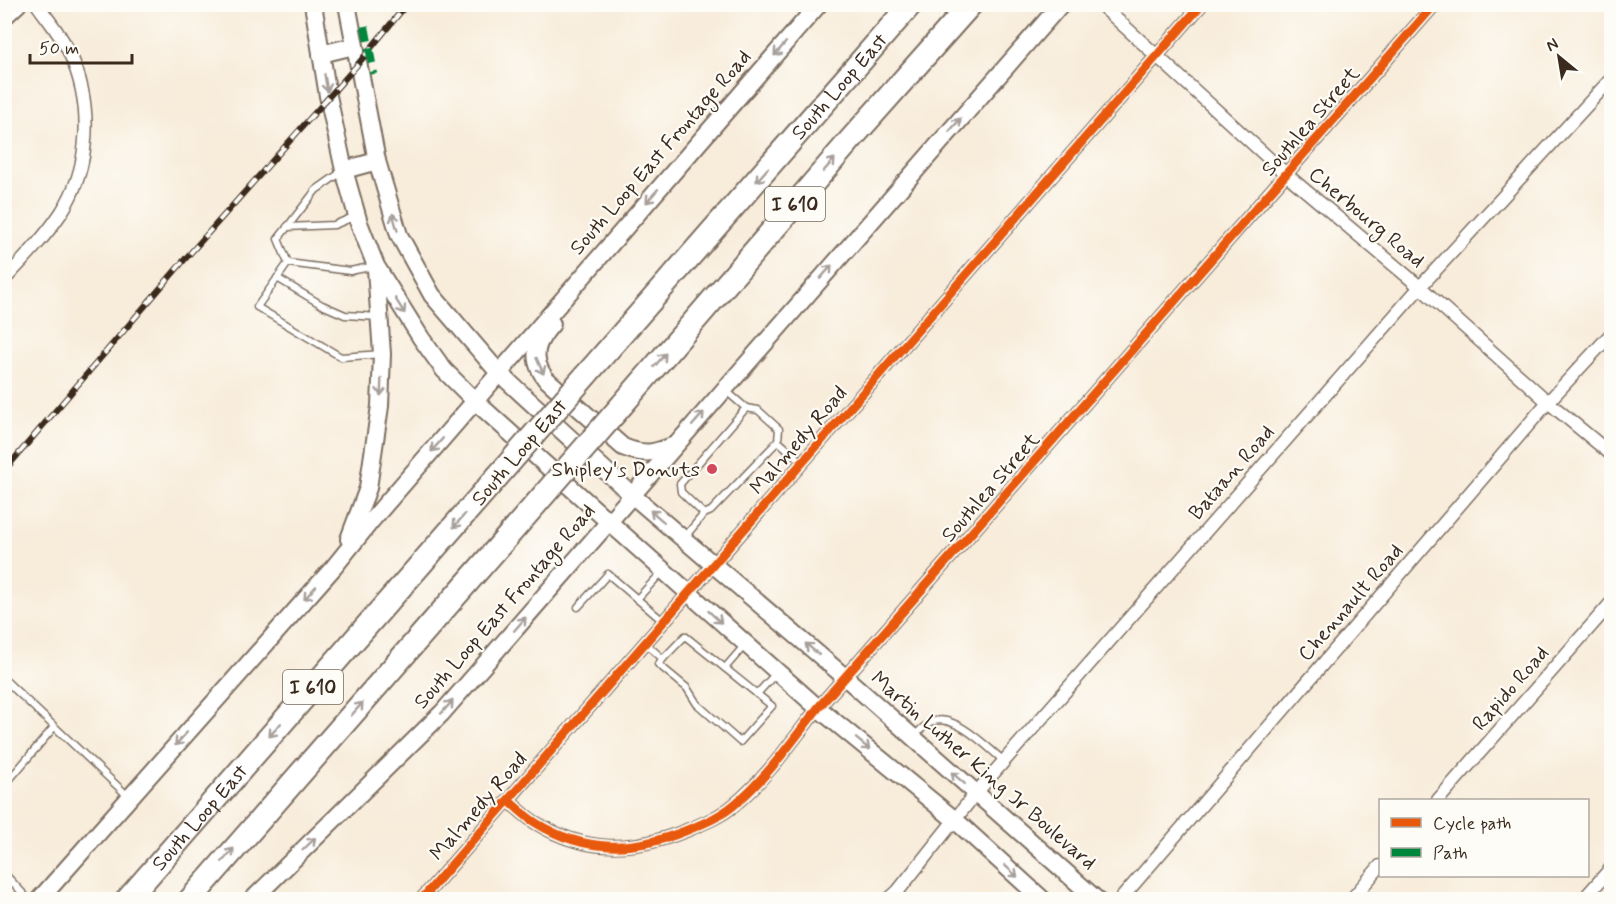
<svg xmlns="http://www.w3.org/2000/svg" width="1616" height="904" viewBox="0 0 1616 904" font-family="Mynerve,sans-serif">
<rect width="100%" height="100%" fill="#fdfcf7"/>
<filter id="ink" filterUnits="userSpaceOnUse"><feTurbulence type="fractalNoise" baseFrequency=".0167" numOctaves="2"/><feDisplacementMap in="SourceGraphic" scale="12" xChannelSelector="R" yChannelSelector="G"/><feConvolveMatrix kernelMatrix="1 2 1 2 8 2 1 2 1" color-interpolation-filters="sRGB"/></filter>
<filter id="wash" filterUnits="userSpaceOnUse"><feTurbulence type="fractalNoise" baseFrequency=".008" numOctaves="4" result="noise"/><feDisplacementMap in="SourceGraphic" scale="24" xChannelSelector="R" yChannelSelector="G"/><feGaussianBlur stdDeviation="1.35" result="paint"/><feColorMatrix in="noise" values="0 0 0 0 0 0 0 0 0 0 0 0 0 0 0 0 0 1.4 0 .05"/><feComposite in="paint" operator="in"/></filter>
<g filter="url(#wash)">
<rect width="100%" height="100%" fill="#f8ecda"/>
</g>
<g filter="url(#ink)">
<g fill="none" stroke-linecap="round" stroke-linejoin="round">
<defs>
<g id="lane">
<path d="M343,171L316,190L278,239L288,263L257,307L341,357L382,354"/>
<path d="M287,227L334,225L356,216"/>
<path d="M288,263L350,271L375,266"/>
<path d="M277,278L322,305L345,315L379,317"/>
<path d="M725,390L746,408L758,410L779,429L778,441L802,462"/>
<path d="M704,514L711,511L778,441"/>
<path d="M683,539L704,514L681,492L680,484L746,408"/>
<path d="M637,599L663,571"/>
<path d="M578,607L608,574L664,622"/>
<path d="M685,636L772,706L740,742L697,704L687,688L658,664Z"/>
<path d="M645,643L663,659"/>
<path d="M725,668L744,646"/>
<path d="M4,679L129,797"/>
<path d="M757,694L777,672"/>
<path d="M913,737C919,732 925,724 932,722C954,712 988,748 1004,761"/>
<path d="M4,786L54,727"/>
<path d="M4,873L29,900"/>
</g>
<g id="street">
<path d="M1100,4L1287,175L1420,287L1548,402L1612,455"/>
<path d="M4,280C24,259 45,237 61,213C91,167 93,104 70,54C62,36 48,20 37,4"/>
<path d="M508,800C517,808 526,817 536,823C585,853 633,852 685,831C702,824 720,817 734,805C767,778 792,741 818,708L1435,4"/>
<path d="M1438,800L1612,602"/>
<path d="M421,900L1202,4"/>
<path d="M888,900L898,891L976,793L1420,287L1612,78"/>
<path d="M1120,900L1548,402L1612,333"/>
<path d="M1351,900L1380,866"/>
<path d="M1583,900L1612,867"/>
</g>
<g id="secondary">
<path d="M313,4L328,96L344,170L359,223L376,266L421,338L444,370L475,401L609,522L818,708L955,820L1043,900"/>
<path d="M347,4L377,161L399,235L432,295L499,373L632,495L846,678L1097,900"/>
<path d="M4,17L18,4"/>
<path d="M321,54L354,46"/>
<path d="M344,170L377,161"/>
<path d="M552,324C536,342 530,357 545,378L623,447C645,456 654,453 675,445"/>
<path d="M349,539L368,488L380,406L382,354L376,269"/>
<path d="M39,900L334,567L371,521L819,4"/>
<path d="M252,900L442,713L1061,4"/>
</g>
<g id="highway">
<path id="s1" d="M586,375L911,4"/>
<path d="M622,405L852,138L971,4"/>
<path id="s2" d="M127,900L497,477"/>
<path d="M190,900L535,505"/>
</g>
</defs>
<use href="#lane" stroke="#7d6e60" stroke-width="9"/>
<use href="#street" stroke="#7d6e60" stroke-width="15"/>
<use href="#secondary" stroke="#7d6e60" stroke-width="20"/>
<use href="#highway" stroke="#7d6e60" stroke-width="26"/>
<use href="#lane" stroke="#fff" stroke-width="6"/>
<use href="#street" stroke="#fff" stroke-width="12"/>
<use href="#secondary" stroke="#fff" stroke-width="16"/>
<use href="#highway" stroke="#fff" stroke-width="22"/>
<defs>
<path id="rail" d="M4,471L186,258L358,64L407,4"/>
</defs>
<use href="#rail" stroke="#3b2a1e" stroke-width="6"/>
<use href="#rail" stroke="#fdfcf7" stroke-width="4" stroke-dasharray="11" stroke-linecap="butt"/>
<defs>
<g id="highway-bridge">
<path d="M497,477L586,375"/>
<path d="M535,505L622,405"/>
</g>
</defs>
<use href="#highway-bridge" stroke="#7d6e60" stroke-width="26" stroke-linecap="butt"/>
<use href="#highway-bridge" stroke="#fff" stroke-width="22"/>
<path stroke="#00873e" stroke-width="8" stroke-dasharray="15 8" stroke-linecap="butt" d="M365,26L374,74"/>
<defs>
<g id="cycleway">
<path d="M508,800C517,808 526,817 536,823C585,853 633,852 685,831C702,824 720,817 734,805C767,778 792,741 818,708L1435,4"/>
<path d="M421,900L1202,4"/>
</g>
</defs>
<use href="#cycleway" stroke="#fdfcf7" stroke-width="13"/>
<use href="#cycleway" stroke="#e8590c" stroke-width="9"/>
</g>
<defs><path id="oneway-shaft" d="M-6 0H5M1.5-3L5.5 0L1.5 3" fill="none" stroke-width="1.6" stroke-linecap="round" stroke-linejoin="round" transform="scale(1.5)"/></defs>
<g stroke="#a79f9a">
<use href="#oneway-shaft" transform="translate(780 49) rotate(131)"/>
<use href="#oneway-shaft" transform="translate(326 83) rotate(80)"/>
<use href="#oneway-shaft" transform="translate(955 125) rotate(-49)"/>
<use href="#oneway-shaft" transform="translate(829 165) rotate(-49)"/>
<use href="#oneway-shaft" transform="translate(762 175) rotate(131)"/>
<use href="#oneway-shaft" transform="translate(652 196) rotate(131)"/>
<use href="#oneway-shaft" transform="translate(395 222) rotate(-106)"/>
<use href="#oneway-shaft" transform="translate(826 272) rotate(-49)"/>
<use href="#oneway-shaft" transform="translate(400 306) rotate(58)"/>
<use href="#oneway-shaft" transform="translate(660 360) rotate(-49)"/>
<use href="#oneway-shaft" transform="translate(540 366) rotate(66)"/>
<use href="#oneway-shaft" transform="translate(381 387) rotate(92)"/>
<use href="#oneway-shaft" transform="translate(698 419) rotate(-49)"/>
<use href="#oneway-shaft" transform="translate(437 445) rotate(131)"/>
<use href="#oneway-shaft" transform="translate(657 516) rotate(-139)"/>
<use href="#oneway-shaft" transform="translate(459 521) rotate(131)"/>
<use href="#oneway-shaft" transform="translate(310 593) rotate(132)"/>
<use href="#oneway-shaft" transform="translate(715 617) rotate(42)"/>
<use href="#oneway-shaft" transform="translate(520 624) rotate(-49)"/>
<use href="#oneway-shaft" transform="translate(812 649) rotate(-140)"/>
<use href="#oneway-shaft" transform="translate(447 707) rotate(-48)"/>
<use href="#oneway-shaft" transform="translate(357 709) rotate(-49)"/>
<use href="#oneway-shaft" transform="translate(275 730) rotate(131)"/>
<use href="#oneway-shaft" transform="translate(181 739) rotate(132)"/>
<use href="#oneway-shaft" transform="translate(863 744) rotate(39)"/>
<use href="#oneway-shaft" transform="translate(958 778) rotate(-139)"/>
<use href="#oneway-shaft" transform="translate(309 844) rotate(-44)"/>
<use href="#oneway-shaft" transform="translate(228 855) rotate(-49)"/>
<use href="#oneway-shaft" transform="translate(1011 871) rotate(42)"/>
</g>
</g>
<circle fill="#d1495b" stroke="#fdfcf7" stroke-width="2" cx="712" cy="469" r="6"/>
<g text-anchor="middle" stroke-width="4.5" stroke-linejoin="round" paint-order="stroke">
<g fill="#fdfcf7" stroke="#75695f" stroke-width="1.5">
<rect x="765" y="187" width="60" height="34" rx="4.5"/>
<rect x="283" y="670" width="60" height="34" rx="4.5"/>
</g>
<g font-size="20" font-weight="bold" fill="#3b2a1e">
<text x="795" y="211">I 610</text>
<text x="313" y="694">I 610</text>
</g>
<g font-size="21" fill="#3b2a1e" stroke="#fdfcf7">
<text dy="7" stroke="none"><textPath href="#s1" startOffset="384">South Loop East</textPath></text>
<text transform="translate(1310 121) rotate(-49)" y="7">Southlea Street</text>
<text transform="translate(660 152) rotate(-49)" y="7">South Loop East Frontage Road</text>
<text transform="translate(1367 217) rotate(40)" y="7">Cherbourg Road</text>
<text transform="translate(798 440) rotate(-49)" y="7">Malmedy Road</text>
<text transform="translate(519 452) rotate(-49)" y="7">South Loop East</text>
<text transform="translate(1231 472) rotate(-49)" y="7">Bataan Road</text>
<text transform="translate(990 487) rotate(-49)" y="7">Southlea Street</text>
<text transform="translate(1350 602) rotate(-49)" y="7">Chennault Road</text>
<text transform="translate(504 606) rotate(-49)" y="7">South Loop East Frontage Road</text>
<text transform="translate(1510 688) rotate(-49)" y="7">Rapido Road</text>
<text transform="translate(984 770) rotate(41)" y="7">Martin Luther King Jr Boulevard</text>
<text transform="translate(478 806) rotate(-49)" y="7">Malmedy Road</text>
<text dy="7" stroke="none"><textPath href="#s2" startOffset="110">South Loop East</textPath></text>
</g>
<g font-size="21" fill="#3b2a1e" stroke="#fdfcf7" text-anchor="end">
<text x="700" y="476">Shipley's Donuts</text>
</g>
</g>
<rect width="1616" height="904" fill="none" stroke="#fdfcf7" stroke-width="24"/>
<rect x="1379" y="799" width="210" height="78" fill="#fdfcf7" stroke="#afa8a0" stroke-width="1.5"/>
<rect x="1391" y="818" width="30" height="9" fill="#e8590c" stroke="#afa8a0" stroke-width="1.5"/>
<text x="1433" y="829" font-size="18" fill="#3b2a1e">Cycle path</text>
<rect x="1391" y="848" width="30" height="9" fill="#00873e" stroke="#afa8a0" stroke-width="1.5"/>
<text x="1433" y="859" font-size="18" fill="#3b2a1e">Path</text>
<g transform="translate(1559 57) rotate(330)" stroke="#fdfcf7" stroke-width="4.5" paint-order="stroke">
<path d="M0-4.5L10 22L0 15L-10 22Z" fill="#3b2a1e"/>
<text y="-9" font-size="16" font-weight="bold" text-anchor="middle" fill="#3b2a1e">N</text>
</g>
<path d="M30 54v9h102v-9" fill="none" stroke="#3b2a1e" stroke-width="3"/>
<text x="39" y="54" font-size="18" fill="#3b2a1e" stroke="#fdfcf7" stroke-width="4.5" paint-order="stroke">50 m</text>
</svg>
